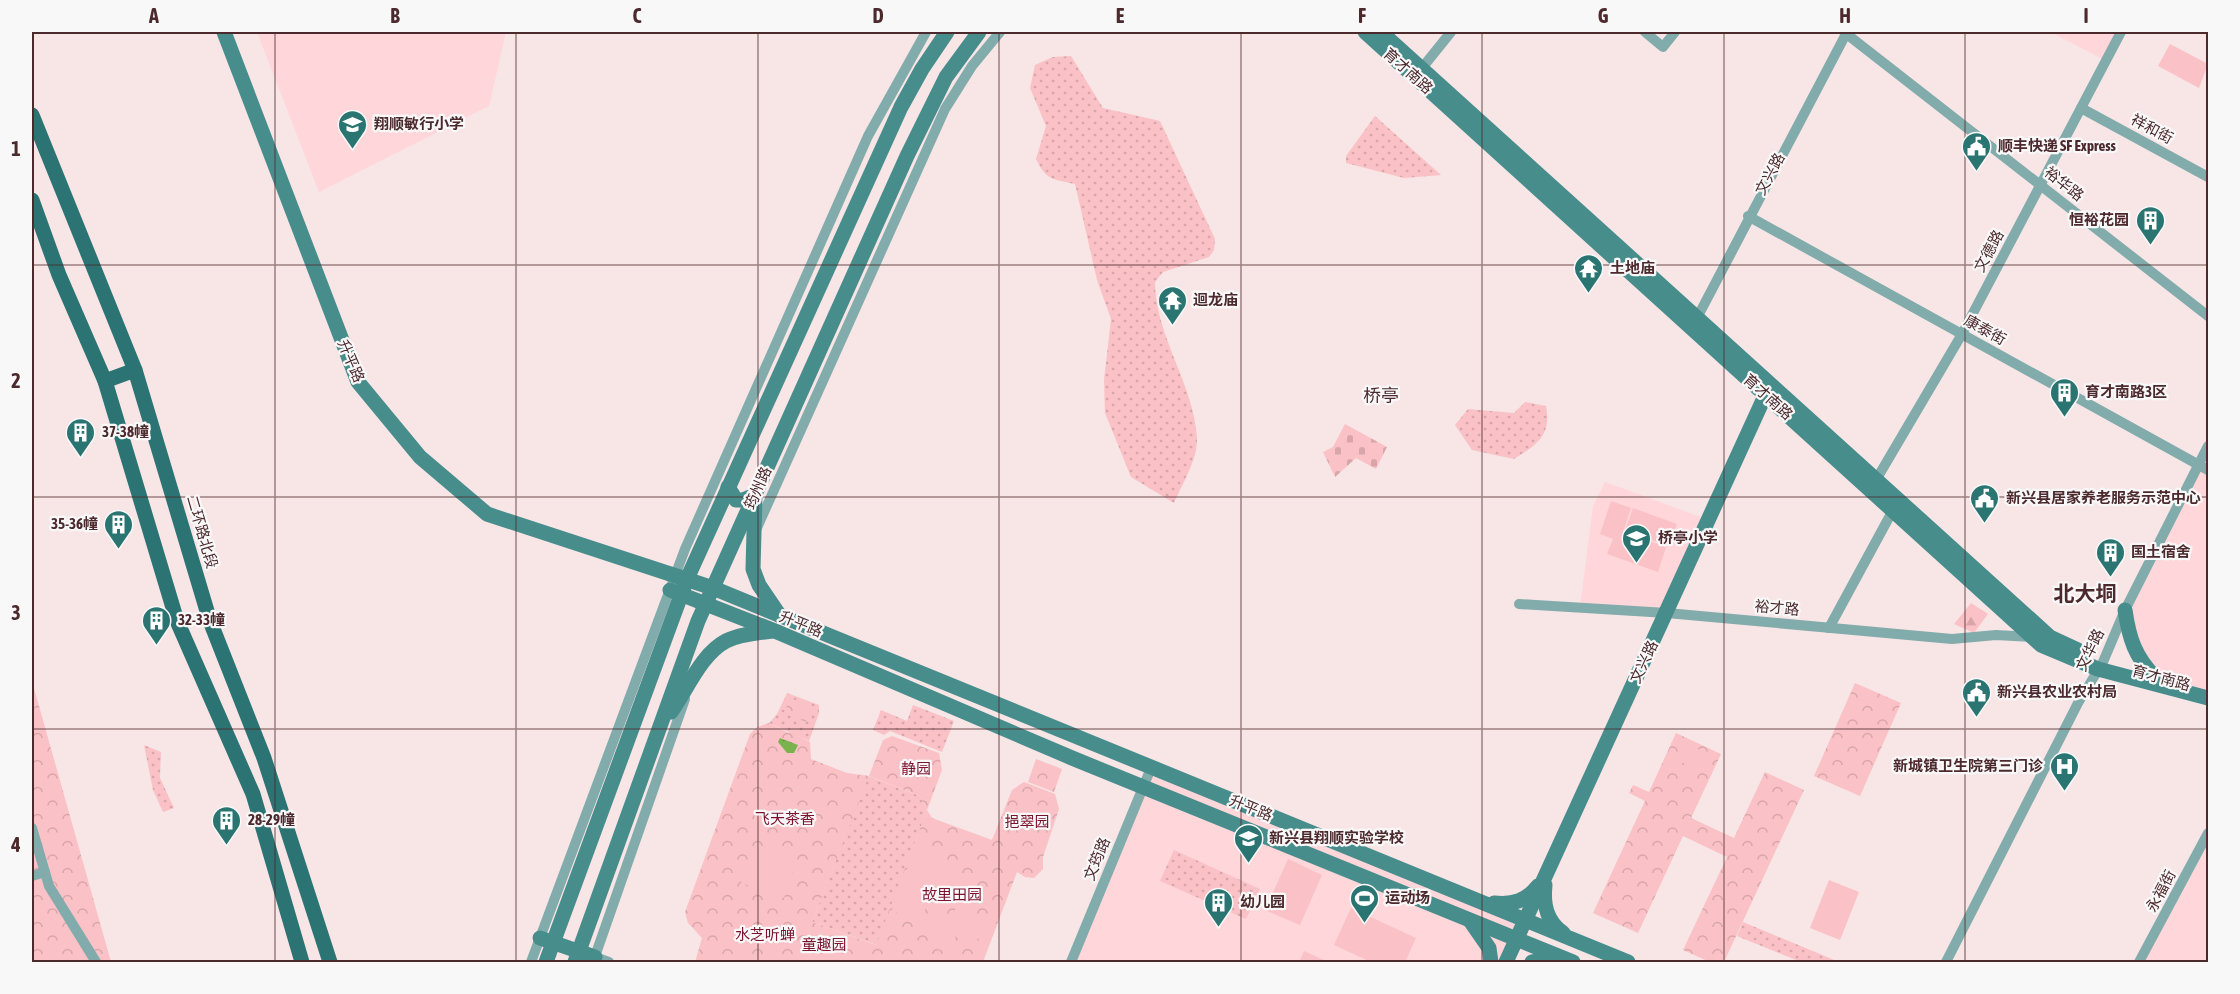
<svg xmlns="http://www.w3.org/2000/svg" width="2240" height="994" viewBox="0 0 2240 994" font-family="'Asap Condensed','Noto Sans SC',sans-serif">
<defs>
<pattern id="grass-dots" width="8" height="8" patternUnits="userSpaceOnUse" patternTransform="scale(1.5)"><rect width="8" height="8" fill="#fac1c6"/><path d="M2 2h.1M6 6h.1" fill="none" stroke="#d8a6aa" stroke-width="1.8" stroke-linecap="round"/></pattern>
<pattern id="forest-firs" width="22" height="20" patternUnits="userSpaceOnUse" patternTransform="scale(1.5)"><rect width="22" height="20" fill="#fac1c6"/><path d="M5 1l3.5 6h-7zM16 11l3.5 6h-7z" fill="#d8a6aa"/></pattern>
<pattern id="cemetery-stones" width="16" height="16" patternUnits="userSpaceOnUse" patternTransform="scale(1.5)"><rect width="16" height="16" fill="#fac1c6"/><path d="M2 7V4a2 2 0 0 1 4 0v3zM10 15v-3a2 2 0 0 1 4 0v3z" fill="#d8a6aa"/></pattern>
<pattern id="park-crowns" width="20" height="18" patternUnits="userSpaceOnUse" patternTransform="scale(1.5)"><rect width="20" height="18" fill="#fac1c6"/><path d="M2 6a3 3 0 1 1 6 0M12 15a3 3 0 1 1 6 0" fill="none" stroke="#d8a6aa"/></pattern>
<pattern id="water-ripples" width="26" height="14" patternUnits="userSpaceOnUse" patternTransform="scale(1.5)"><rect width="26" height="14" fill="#7ab24d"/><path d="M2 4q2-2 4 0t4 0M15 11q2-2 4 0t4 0" fill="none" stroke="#669140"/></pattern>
</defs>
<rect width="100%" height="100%" fill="#f8e5e6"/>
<g fill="#ffd6d9">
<path d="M257,32H506L489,106L319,192Z"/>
<path d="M2051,32H2121L2106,61Z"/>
<path d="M2199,465L2208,470V696L2136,676L2122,615Z"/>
<path d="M1605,482L1709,520L1667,613L1580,608L1593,506Z"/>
<path d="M1151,768L1526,921L1506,962H1071Z"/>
<path d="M2208,833V962H2139Z"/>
</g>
<g fill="url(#grass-dots)">
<path d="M1071,56L1103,108L1160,121L1215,239L1214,250L1209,257L1163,272L1155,282C1155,336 1194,384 1197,438C1198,459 1182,484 1174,503L1131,477L1105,413L1104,380L1111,319L1097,280L1075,184C1054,179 1046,181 1036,159L1046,126L1030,88L1035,65L1053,57Z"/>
<path d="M1375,116L1441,175L1404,178L1346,163V156Z"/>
<path d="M1525,402L1546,406C1552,436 1536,445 1514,459L1472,450L1455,425L1468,409L1514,413Z"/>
<path d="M787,693L819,705V713L809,741L769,723L777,714Z"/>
<path d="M913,705L954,721L942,752L890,731L884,735L873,730L881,710L907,721Z"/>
<path d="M144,745L161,752L160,778L174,808L163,812L153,790Z"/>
<path d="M868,776L920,796L927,810L877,945L812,922Z"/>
<path d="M1174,850L1260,889L1246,919L1160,881Z"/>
<path d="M1743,922L1839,962H1801L1737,936Z"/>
</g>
<path fill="url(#forest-firs)" d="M1971,603L1988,614L1974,633L1954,624Z"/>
<path fill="url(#cemetery-stones)" d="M1345,424L1387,447L1376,469L1356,458L1335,477L1323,452L1333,447Z"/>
<g fill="url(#park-crowns)" fill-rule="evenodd">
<path d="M32,681L111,962H32Z"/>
<path d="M1855,683L1901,703L1860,796L1814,776Z"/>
<path d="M790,698L812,706L806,722L784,713Z"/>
<path d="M769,723L789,733L791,729L799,732L798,736L810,742L811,759L847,773L869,776L883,740L892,736L939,753L942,770L927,810L932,818L992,840L1012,790L1024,782L1055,794L1059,809L1043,857V869L1034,878L1025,877L1017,872L983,962H695L702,938L688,923L685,912L750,734L757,727ZM869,776L920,796L927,810L876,945L812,922Z"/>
<path d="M1676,733L1721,754L1691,818L1734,838L1765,772L1804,790L1724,962H1710L1683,950L1727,857L1683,836L1638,933L1593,913L1645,801L1629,793L1633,785L1649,792Z"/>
<path d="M1036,759L1062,769L1054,792L1028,782Z"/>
<path d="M1304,951L1328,962H1299Z"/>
</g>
<g fill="#fac1c6">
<path d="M2170,44L2208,64L2199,88L2158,66Z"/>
<path d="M1611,501L1631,508L1623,532L1666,547L1658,572L1607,554L1613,539L1600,534Z"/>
<path d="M1633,508L1677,524L1669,546L1625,531Z"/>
<path d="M1683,742L1711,755L1703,772L1675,759Z"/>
<path d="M755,844L797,859L784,898L741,883Z"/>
<path d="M916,845L925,852H930L940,866L950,871L933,888L922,918L913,923L892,910Z"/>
<path d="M1288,859L1322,875L1300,925L1265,910Z"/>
<path d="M954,874L962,881C964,906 967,921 996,922L989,941L974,938L963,928L949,945L938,950L943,933L924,924L929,913H937L949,920L955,912V902L935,892Z"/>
<path d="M1829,880L1859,892L1840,940L1810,928Z"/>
<path d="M1351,908L1416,938L1405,962H1371L1334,945Z"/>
</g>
<path fill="url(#water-ripples)" d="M780,738L798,745L794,753H787L778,742Z"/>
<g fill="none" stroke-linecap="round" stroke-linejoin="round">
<g stroke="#81acab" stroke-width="10">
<path d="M1645,32L1663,47L1675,32"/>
<path d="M1844,32L2208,316"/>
<path d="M1422,68L1451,32"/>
<path d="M2081,108L2208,177"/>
<path d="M1748,216L2208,470"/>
<path d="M1697,318L1847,32"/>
<path d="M1876,480L1962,334L2121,32"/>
<path d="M756,530L945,109L972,66L1000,32"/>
<path d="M1519,604L1667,613L1952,639L1996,635L2032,637"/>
<path d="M1829,628L1893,510"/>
<path d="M32,828L49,886L96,962"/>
<path d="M32,876L45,872"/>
<path d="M595,957L609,962"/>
<path d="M531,962L685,549L868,136L926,32"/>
<path d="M593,962L685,699"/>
<path d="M1071,962L1151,768"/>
<path d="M1946,962L2078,703L2103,662L2125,610L2208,446"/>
<path d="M2139,962L2208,833"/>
</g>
<g stroke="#478d8c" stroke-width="15">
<path d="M224,32L358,382L420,457L487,514L713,588L1628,962"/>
<path d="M1365,32L2041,645L2098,669L2208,698"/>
<path d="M1381,32L2050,637L2078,650"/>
<path d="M728,487L736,500H743L755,495L753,569L759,585L780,616"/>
<path d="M670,590L775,631L1072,758L1573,962"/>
<path d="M2125,610C2129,638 2135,657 2155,677"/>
<path d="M671,712C687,690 701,654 726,641C740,634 757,633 772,631"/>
<path d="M1545,885C1543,904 1546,921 1563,933"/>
<path d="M1494,903C1513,905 1526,901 1538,886"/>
<path d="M1471,922L1489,948L1491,962"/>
<path d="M540,938L595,957"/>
<path d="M546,962L687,579L901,107L922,69L947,32"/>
<path d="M575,962L698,621L907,156L946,77L979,32"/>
<path d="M1506,962L1769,387"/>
<path d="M1532,962L1558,958"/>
</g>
<g stroke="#2c7473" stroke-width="15">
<path d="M32,115L135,370L210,621L264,758L330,962"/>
<path d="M32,200L59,275L105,381L177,621L253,794L302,962"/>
<path d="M105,381L135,370"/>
</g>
</g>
<path fill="none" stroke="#4c292d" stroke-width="1.5" stroke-opacity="0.55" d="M275,32V962M516,32V962M758,32V962M999,32V962M1241,32V962M1482,32V962M1724,32V962M1965,32V962M32,265H2208M32,497H2208M32,729H2208"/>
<defs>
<symbol id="school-pin" viewBox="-11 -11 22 30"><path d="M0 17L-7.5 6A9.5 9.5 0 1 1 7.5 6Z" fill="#2a7472" stroke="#f8f8f8"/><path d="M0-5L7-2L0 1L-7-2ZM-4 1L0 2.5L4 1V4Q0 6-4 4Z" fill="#fff"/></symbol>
<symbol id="civic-pin" viewBox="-11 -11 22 30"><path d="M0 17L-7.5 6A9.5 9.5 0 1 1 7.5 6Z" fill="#2a7472" stroke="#f8f8f8"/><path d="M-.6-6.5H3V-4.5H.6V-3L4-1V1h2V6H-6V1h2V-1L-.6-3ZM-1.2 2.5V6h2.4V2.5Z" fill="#fff"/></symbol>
<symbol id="building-pin" viewBox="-11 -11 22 30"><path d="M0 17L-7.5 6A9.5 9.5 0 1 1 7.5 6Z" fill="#2a7472" stroke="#f8f8f8"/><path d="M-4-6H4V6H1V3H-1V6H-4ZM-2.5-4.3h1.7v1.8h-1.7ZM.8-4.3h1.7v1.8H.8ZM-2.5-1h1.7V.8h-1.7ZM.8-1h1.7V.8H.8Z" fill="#fff"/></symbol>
<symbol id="temple-pin" viewBox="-11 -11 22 30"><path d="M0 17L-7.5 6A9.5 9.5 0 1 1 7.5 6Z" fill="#2a7472" stroke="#f8f8f8"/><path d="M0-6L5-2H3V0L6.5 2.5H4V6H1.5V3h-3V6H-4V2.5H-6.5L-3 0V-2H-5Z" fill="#fff"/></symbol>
<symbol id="hospital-pin" viewBox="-11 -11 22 30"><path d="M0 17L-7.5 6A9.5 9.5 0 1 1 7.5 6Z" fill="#2a7472" stroke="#f8f8f8"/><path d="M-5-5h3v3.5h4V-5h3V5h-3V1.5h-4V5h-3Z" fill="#fff"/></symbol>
<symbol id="stadium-pin" viewBox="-11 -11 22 30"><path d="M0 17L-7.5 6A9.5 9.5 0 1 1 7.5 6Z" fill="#2a7472" stroke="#f8f8f8"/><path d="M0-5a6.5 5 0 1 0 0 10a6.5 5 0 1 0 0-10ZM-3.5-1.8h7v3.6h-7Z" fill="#fff"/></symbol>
</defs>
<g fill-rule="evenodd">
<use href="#school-pin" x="336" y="108" width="33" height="45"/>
<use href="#civic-pin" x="1960" y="130" width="33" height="45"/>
<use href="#building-pin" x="2134" y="204" width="33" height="45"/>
<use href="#temple-pin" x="1572" y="252" width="33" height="45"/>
<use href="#temple-pin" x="1156" y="284" width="33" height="45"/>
<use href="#building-pin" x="2048" y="376" width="33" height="45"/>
<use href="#building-pin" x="64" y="416" width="33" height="45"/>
<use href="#civic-pin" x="1968" y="482" width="33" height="45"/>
<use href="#building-pin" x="102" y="508" width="33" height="45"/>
<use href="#school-pin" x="1620" y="522" width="33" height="45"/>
<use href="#building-pin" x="2094" y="536" width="33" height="45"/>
<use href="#building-pin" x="140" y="604" width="33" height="45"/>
<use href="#civic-pin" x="1960" y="676" width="33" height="45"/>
<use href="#hospital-pin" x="2048" y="750" width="33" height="45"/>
<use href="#building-pin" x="210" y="804" width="33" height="45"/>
<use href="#school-pin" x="1232" y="822" width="33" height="45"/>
<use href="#stadium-pin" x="1348" y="882" width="33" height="45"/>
<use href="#building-pin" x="1202" y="886" width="33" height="45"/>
</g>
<g text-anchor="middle" stroke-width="4.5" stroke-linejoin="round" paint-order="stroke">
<g font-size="15" fill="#4c292d" stroke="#f8f8f8">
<text transform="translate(1408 71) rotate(42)" y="5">育才南路</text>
<text transform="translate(2152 129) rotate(28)" y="5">祥和街</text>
<text transform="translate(1770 174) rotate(-62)" y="5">文兴路</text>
<text transform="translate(2064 184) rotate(38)" y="5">裕华路</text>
<text transform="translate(1989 251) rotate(-62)" y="5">文德路</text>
<text transform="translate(1985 330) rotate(29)" y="5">康泰街</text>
<text transform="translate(351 361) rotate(67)" y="5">升平路</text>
<text transform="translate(1768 397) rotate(42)" y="5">育才南路</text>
<text transform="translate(758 488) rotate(-66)" y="5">筠州路</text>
<text transform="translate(202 532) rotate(74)" y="5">二环路北段</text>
<text transform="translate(1777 608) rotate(5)" y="5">裕才路</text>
<text transform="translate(801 624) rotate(22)" y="5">升平路</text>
<text transform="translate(2090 650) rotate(-64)" y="5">文华路</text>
<text transform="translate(1644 662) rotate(-65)" y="5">文兴路</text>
<text transform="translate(2161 678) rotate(15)" y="5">育才南路</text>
<text transform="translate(1251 808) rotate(22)" y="5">升平路</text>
<text transform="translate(1097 859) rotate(-68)" y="5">文筠路</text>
<text transform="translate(2161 891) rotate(-62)" y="5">永福街</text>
</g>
<g font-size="15" font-weight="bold" fill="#4c292d" stroke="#f8f8f8" text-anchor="start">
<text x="374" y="129">翔顺敏行小学</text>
<text x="1998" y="151">顺丰快递 SF Express</text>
<text x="2129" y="225" text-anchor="end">恒裕花园</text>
<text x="1610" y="273">土地庙</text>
<text x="1193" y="305">迴龙庙</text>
<text x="2085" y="397">育才南路3区</text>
<text x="102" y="437">37-38幢</text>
<text x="2006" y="503">新兴县居家养老服务示范中心</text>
<text x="98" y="529" text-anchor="end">35-36幢</text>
<text x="1658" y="543">桥亭小学</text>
<text x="2131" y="557">国土宿舍</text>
<text x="178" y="625">32-33幢</text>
<text x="1997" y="697">新兴县农业农村局</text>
<text x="2043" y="771" text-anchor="end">新城镇卫生院第三门诊</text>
<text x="248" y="825">28-29幢</text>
<text x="1269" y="843">新兴县翔顺实验学校</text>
<text x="1385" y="903">运动场</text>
<text x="1240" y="907">幼儿园</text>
</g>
<g font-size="15" fill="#7d102d" stroke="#f8f8f8">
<text x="916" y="774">静园</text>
<text x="785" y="824">飞天茶香</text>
<text x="1027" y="827">挹翠园</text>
<text x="952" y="900">故里田园</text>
<text x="765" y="940">水芝听蝉</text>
<text x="824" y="950">童趣园</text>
</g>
<g font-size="18" fill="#4c292d" stroke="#f8f8f8">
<text x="1381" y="402">桥亭</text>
</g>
<g font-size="21" font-weight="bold" fill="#4c292d" stroke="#f8f8f8">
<text x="2085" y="601">北大垌</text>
</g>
</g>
<rect width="2240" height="994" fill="none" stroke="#f8f8f8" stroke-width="66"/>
<rect x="33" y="33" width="2174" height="928" fill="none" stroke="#4c292d" stroke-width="2"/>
<g font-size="20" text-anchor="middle" font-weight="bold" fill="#4c292d">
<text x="154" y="23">A</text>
<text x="395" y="23">B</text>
<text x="637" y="23">C</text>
<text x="878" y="23">D</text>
<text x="1120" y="23">E</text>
<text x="1362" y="23">F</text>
<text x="1603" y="23">G</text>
<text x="1845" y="23">H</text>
<text x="2086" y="23">I</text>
<text x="16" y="156">1</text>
<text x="16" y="388">2</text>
<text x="16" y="620">3</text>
<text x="16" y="852">4</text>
</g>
</svg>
